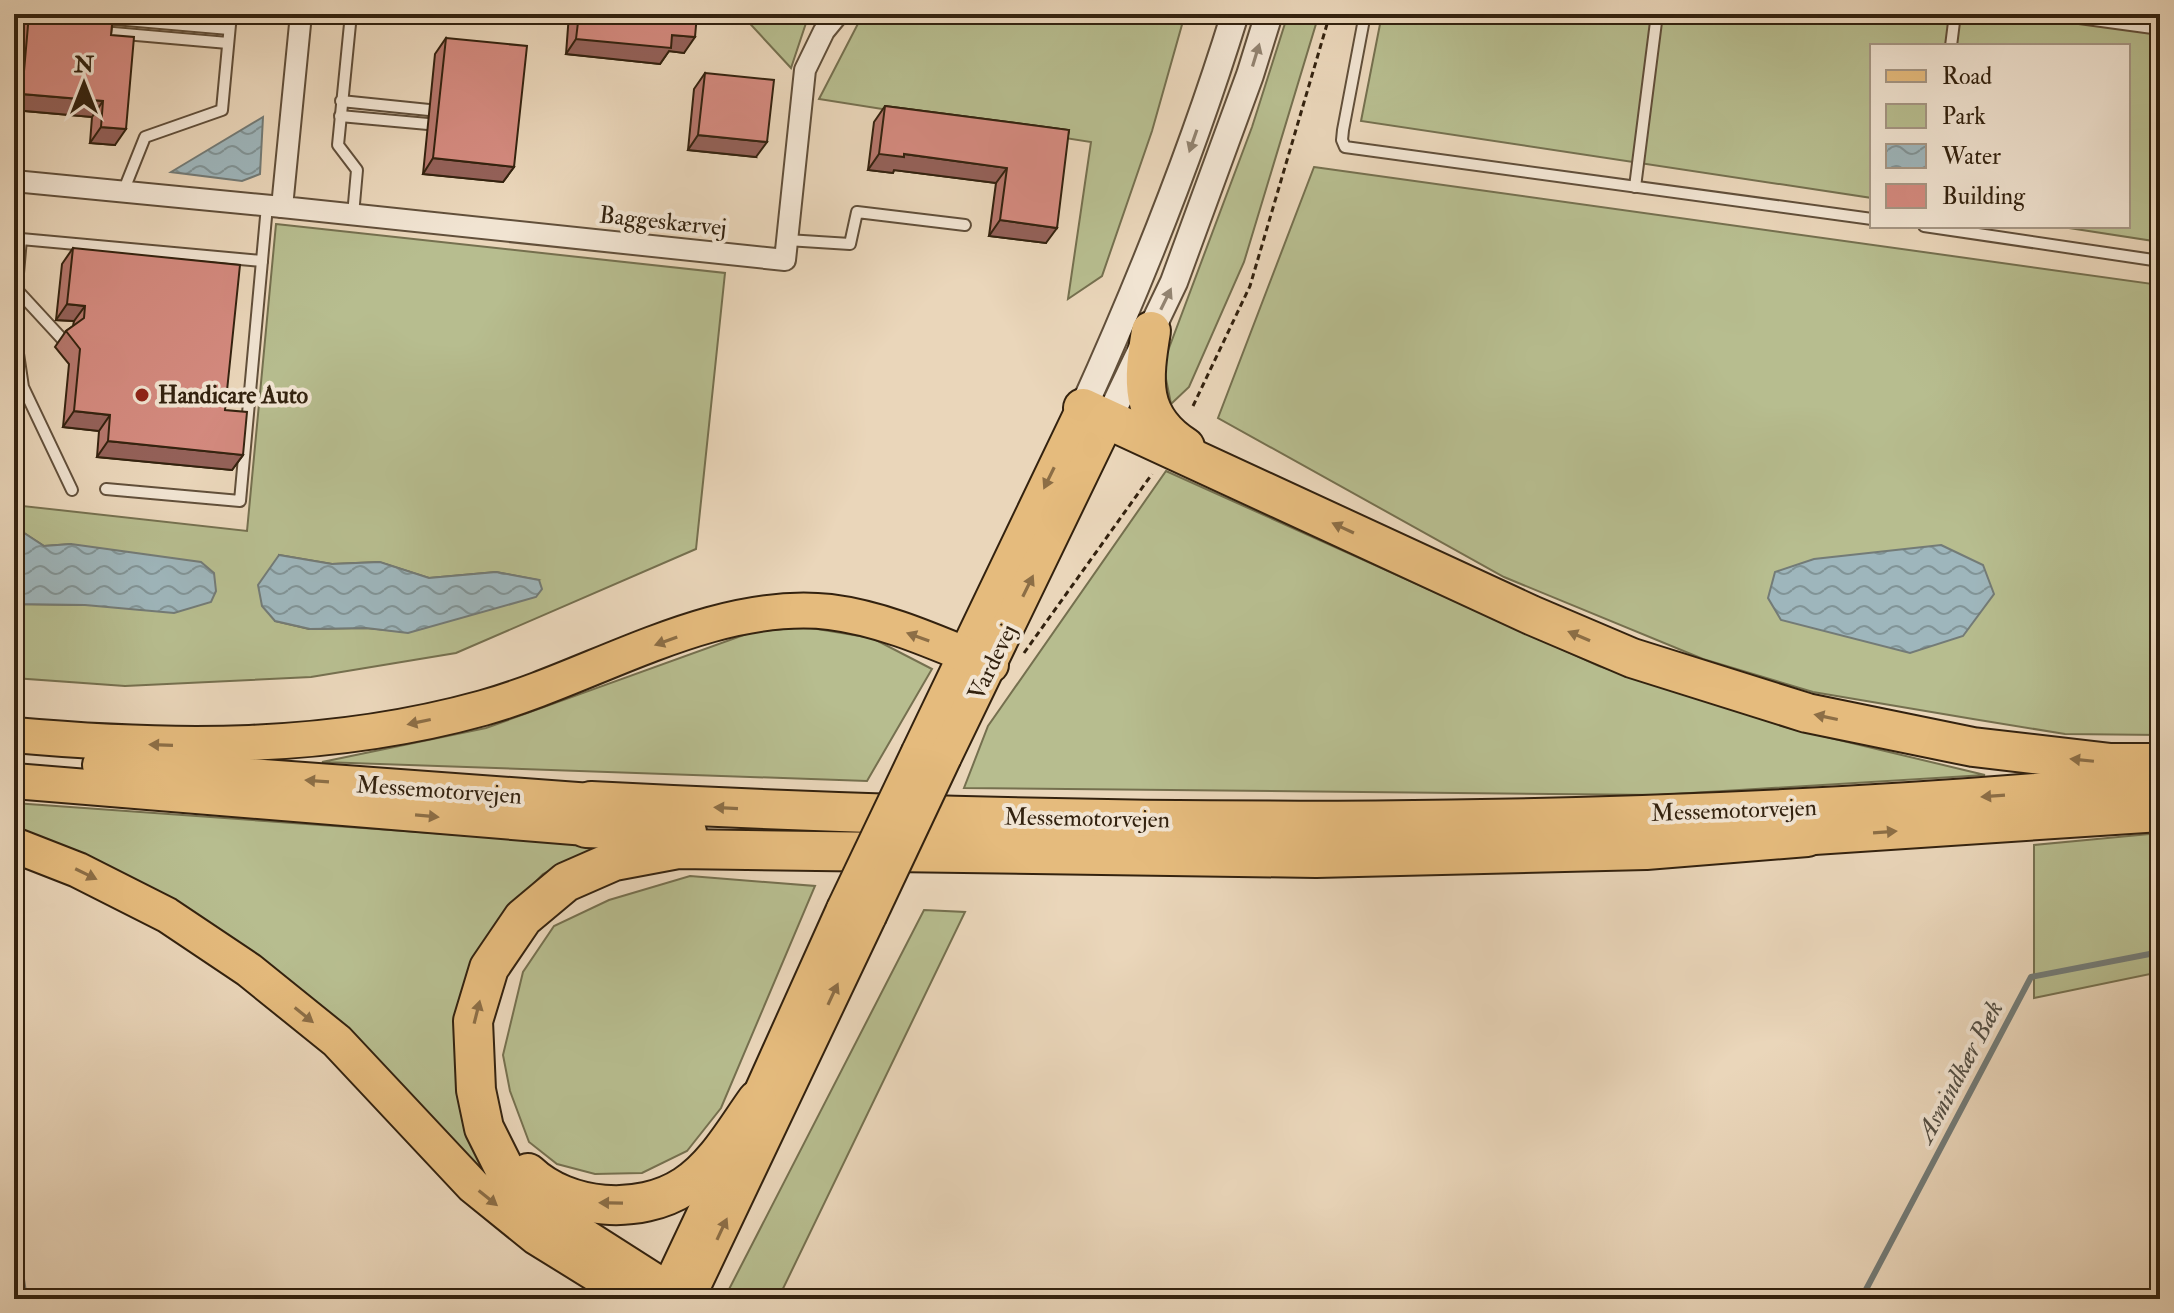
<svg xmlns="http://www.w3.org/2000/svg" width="2174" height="1313" viewBox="0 0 2174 1313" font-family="'IM FELL Double Pica',serif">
<defs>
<pattern id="water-waves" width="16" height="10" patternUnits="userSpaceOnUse" patternTransform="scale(2)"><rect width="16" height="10" fill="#9eb6bc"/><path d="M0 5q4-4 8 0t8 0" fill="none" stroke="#819497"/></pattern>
</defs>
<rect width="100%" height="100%" fill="#ead6ba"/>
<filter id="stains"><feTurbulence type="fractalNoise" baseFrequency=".0025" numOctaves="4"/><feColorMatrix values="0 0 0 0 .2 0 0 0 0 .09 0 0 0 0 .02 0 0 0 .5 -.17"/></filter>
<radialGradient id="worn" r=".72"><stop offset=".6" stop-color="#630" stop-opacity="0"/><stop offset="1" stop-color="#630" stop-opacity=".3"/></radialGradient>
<g fill="#b7bd8f" stroke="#75704f" stroke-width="2" fill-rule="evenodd">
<path d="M741,14H809L791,68Z"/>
<path d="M863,14H1185L1152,131L1102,276L1068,299L1091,142L819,99Z"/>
<path d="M1288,14H1319L1244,262L1189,387L1171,404L1163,364L1252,127Z"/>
<path d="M1382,14H2160V242L2056,226H2128V46H1872V198L1361,121Z"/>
<path d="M1314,167L2160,285V735L2065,734L1973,719L1813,692L1703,659L1504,577L1218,418Z"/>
<path d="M276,224L725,273L696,549L456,653L311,677L125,686L14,678V604L85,605L71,544L44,546L18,529L14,530V505L247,531ZM279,555L332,564L379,562L429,578L496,572L538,580L408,632L366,628L309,629L275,621Z"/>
<path d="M1166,471L1599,666L1789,728L1985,775L1658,795L964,788L988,726Z"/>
<path d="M805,627L872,638L932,669L867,781L322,762L486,728L752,632Z"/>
<path d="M14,803L601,845L543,874L505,913L456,1017V1080L469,1124L517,1205L477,1176L352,1034L14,829Z"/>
<path d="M2160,833V972L2034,998V845Z"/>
<path d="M690,876L815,886L721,1108L687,1151L642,1173L595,1174L557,1164L529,1142L510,1091L503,1055L523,972L554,926L609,900Z"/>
<path d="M924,910L965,912L778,1299H724Z"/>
</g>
<g fill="url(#water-waves)" stroke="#737b77" stroke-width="2">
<path d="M263,117L260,174L242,181L171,172Z"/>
<path d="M18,529L44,546L71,544L201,562L214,573L216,591L211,602L174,613L85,605L14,604V530Z"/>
<path d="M1941,545L1983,565L1994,594L1963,636L1910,653L1781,620L1768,598L1775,572L1814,559Z"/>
<path d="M279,555L332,564L380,562L429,578L496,572L539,580L542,589L536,597L408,633L366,628L310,629L275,621L262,606L258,585Z"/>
</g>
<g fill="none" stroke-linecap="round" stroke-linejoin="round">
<g stroke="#737b77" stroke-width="6">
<path d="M14,1227L25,1299"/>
<path d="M1861,1299L2031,977L2160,952"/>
</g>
<defs>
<g id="service">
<path d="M351,14L338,145L357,170L353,215"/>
<path d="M1365,14L1343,130L1342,140L1345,147L1872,219"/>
<path d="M2050,14L2160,29"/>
<path d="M103,18L229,29"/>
<path d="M102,32L228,43"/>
<path d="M1951,46L1955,14"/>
<path d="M341,101L429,110"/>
<path d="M340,116L428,124"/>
<path d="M1635,187L1657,14"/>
<path d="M123,192L145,137L222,110L231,14"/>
<path d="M1924,226L2160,261"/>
<path d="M787,240L850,244L857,212L965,225"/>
<path d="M17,290L64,341"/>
<path d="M14,319L21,239L262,261"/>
<path d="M14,327L23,387L72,490"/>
<path d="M106,489L240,501L267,206"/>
</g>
<g id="minor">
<path d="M301,14L282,207L785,260L805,70L824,31L838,14"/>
<path d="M14,181L282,207"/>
</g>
<g id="tertiary">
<path d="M1083,408C1142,278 1193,150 1235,14"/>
<path d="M1108,420L1174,282L1250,75L1269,14"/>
</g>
<g id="primary">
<path d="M918,752L1083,408"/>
<path d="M945,757L1108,420"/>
<path d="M663,1299L757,1100L843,909"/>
<path d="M688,1299L870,916"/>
</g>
<g id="trunk">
<path d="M14,735C172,749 328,751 483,708C594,677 711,599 830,612C886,619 939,644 991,665"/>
<path d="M100,765L591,801"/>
<path d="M14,781L586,828"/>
<path d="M14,845L78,870L167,915L249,970L337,1041L473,1186L536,1237L636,1299"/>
</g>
<g id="motorway">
<path d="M1151,331C1143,380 1138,417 1185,447"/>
<path d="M1083,408L1531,615L1632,658L1807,713L1973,747L2111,763H2149"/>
<path d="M591,801C1113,828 1639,832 2160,782"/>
<path d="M586,828L687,832"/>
<path d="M1784,837L2160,812"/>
<path d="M528,1173C567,1210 639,1216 685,1186C716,1166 736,1129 757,1100"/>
<path d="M679,1299L574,1232L532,1202L505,1170L484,1128L476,1090L473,1021L489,968L523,918L566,882L614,861L678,849L1316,858L1646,850L1807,837"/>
</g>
</defs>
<use href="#service" stroke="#614f3a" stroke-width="14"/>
<use href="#minor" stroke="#614f3a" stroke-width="24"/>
<use href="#tertiary" stroke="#614f3a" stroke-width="30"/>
<use href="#primary" stroke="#33220f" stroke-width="36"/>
<use href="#trunk" stroke="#33220f" stroke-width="38"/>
<use href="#motorway" stroke="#33220f" stroke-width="42"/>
<g stroke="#33220f" stroke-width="3" stroke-dasharray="6 4" stroke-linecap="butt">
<path d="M1193,406L1250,286L1330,14"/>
<path d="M1024,653L1152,474"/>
</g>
<use href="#service" stroke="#f1e4d2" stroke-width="10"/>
<use href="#minor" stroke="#f1e4d2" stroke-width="20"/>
<use href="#tertiary" stroke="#f1e4d2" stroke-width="26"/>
<use href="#primary" stroke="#e5bb7d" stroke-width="32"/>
<use href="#trunk" stroke="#e5bb7d" stroke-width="34"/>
<use href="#motorway" stroke="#e5bb7d" stroke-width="38"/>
<defs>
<g id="primary-bridge">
<path d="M843,909L918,752"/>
<path d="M870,916L945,757"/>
</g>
</defs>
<use href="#primary-bridge" stroke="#33220f" stroke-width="36" stroke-linecap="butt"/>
<use href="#primary-bridge" stroke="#e5bb7d" stroke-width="32"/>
</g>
<g fill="#b6776d" stroke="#33220f" stroke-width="2">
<path d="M19,14H113L111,35L115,145L90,143L92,117L14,110V75Z"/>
<path d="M569,14H697L684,53L669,51L660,64L566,54Z"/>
<path d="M446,38L514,167L503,182L423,174L435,54Z"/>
<path d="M705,73L756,157L688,150L694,89Z"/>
<path d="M885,106L1069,130L1046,243L989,236L996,183L894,170L893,173L868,170L874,122Z"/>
<path d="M73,248L225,410L243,455L232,470L97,457L99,431L63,427L69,364L55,347L66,331L73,326L74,321L56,320L62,264Z"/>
</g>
<g fill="#946159" stroke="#33220f" stroke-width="2">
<path d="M672,35L695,37L684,53L669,51L660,64L566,54L576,39Z"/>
<path d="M22,94L103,101L92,117L14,110V106Z"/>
<path d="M101,127L126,129L115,145L90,143Z"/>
<path d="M698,135L767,142L756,157L688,150Z"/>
<path d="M879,154H904L1007,168L996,183L894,170L893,173L868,170Z"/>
<path d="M433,158L514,167L503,182L423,174Z"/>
<path d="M1000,220L1057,228L1046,243L989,236Z"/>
<path d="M67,304L85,306L74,321L56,320Z"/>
<path d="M74,411L110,415L99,431L63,427Z"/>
<path d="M108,441L243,455L232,470L97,457Z"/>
</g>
<g fill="#d48a7f" stroke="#33220f" stroke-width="2">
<path d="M29,14H113L111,35L134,37L126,129L101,127L103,101L22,94Z"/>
<path d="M579,14H697L695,37L672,35L671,48L576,39Z"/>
<path d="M446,38L527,46L514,167L433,158Z"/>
<path d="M705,73L774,80L767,142L698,135Z"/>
<path d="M885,106L1069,130L1057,228L1000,220L1007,168L904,154V157L879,154Z"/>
<path d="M73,248L240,265L225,410L247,412L243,455L108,441L110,415L74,411L80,349L66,331L84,318L85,306L67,304Z"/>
</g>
<defs><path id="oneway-solid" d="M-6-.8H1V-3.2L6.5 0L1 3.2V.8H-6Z" transform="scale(2)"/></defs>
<g fill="#928370">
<use href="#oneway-solid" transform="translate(1256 55) rotate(-73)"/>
<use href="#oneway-solid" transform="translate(1193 141) rotate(109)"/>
<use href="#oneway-solid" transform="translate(1166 299) rotate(-64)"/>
</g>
<g fill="#8c6e46">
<use href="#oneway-solid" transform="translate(1049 478) rotate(116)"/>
<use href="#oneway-solid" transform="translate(1343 528) rotate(-155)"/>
<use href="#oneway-solid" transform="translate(1028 586) rotate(-64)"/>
<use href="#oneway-solid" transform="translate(1579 636) rotate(-157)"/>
<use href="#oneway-solid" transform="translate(918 637) rotate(-160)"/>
<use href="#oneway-solid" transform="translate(666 641) rotate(160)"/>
<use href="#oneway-solid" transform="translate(1826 717) rotate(-168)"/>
<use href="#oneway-solid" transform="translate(419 722) rotate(168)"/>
<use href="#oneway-solid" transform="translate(161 745) rotate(-178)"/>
<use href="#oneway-solid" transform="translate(2082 760) rotate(-174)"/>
<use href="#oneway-solid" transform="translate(317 781) rotate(-176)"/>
<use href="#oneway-solid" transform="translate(1993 796) rotate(176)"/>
<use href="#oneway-solid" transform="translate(726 808) rotate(-177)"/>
<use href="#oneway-solid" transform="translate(427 816) rotate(5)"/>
<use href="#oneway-solid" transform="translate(1885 832) rotate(-4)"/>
<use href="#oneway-solid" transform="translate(86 874) rotate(26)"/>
<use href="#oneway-solid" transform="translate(833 994) rotate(-65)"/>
<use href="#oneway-solid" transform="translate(477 1012) rotate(-76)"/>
<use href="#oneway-solid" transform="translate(304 1015) rotate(39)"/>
<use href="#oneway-solid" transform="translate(488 1198) rotate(39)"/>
<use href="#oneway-solid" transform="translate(611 1203) rotate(-179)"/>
<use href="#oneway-solid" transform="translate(722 1229) rotate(-65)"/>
</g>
<circle fill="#8f2418" stroke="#f1e4d2" stroke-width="3" cx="142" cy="395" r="8"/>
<g text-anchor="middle" stroke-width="8" stroke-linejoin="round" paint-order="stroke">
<g font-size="24" fill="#33220f" stroke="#f1e4d2">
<text transform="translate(663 221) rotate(6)" y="8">Baggeskærvej</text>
<text transform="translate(992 662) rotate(-64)" y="8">Vardevej</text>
<text transform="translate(439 790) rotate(4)" y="8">Messemotorvejen</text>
<text transform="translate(1734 810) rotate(-2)" y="8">Messemotorvejen</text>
<text transform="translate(1087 818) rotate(1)" y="8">Messemotorvejen</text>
</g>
<g font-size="24" font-weight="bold" fill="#33220f" stroke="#f1e4d2" text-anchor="start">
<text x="158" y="403">Handicare Auto</text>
</g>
<g font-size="26" font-style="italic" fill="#534e43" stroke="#f1e4d2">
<text transform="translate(1959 1071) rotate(-62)" y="9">Asmindkær Bæk</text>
</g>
</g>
<rect width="2174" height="1313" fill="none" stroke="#ead6ba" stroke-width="48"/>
<rect x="16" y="16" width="2142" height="1281" fill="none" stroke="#33220f" stroke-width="4"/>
<rect x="24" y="24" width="2126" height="1265" fill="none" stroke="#33220f" stroke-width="2"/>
<rect x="1870" y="44" width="260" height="184" fill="#f1e4d2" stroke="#a59684" stroke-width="2"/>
<rect x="1886" y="70" width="40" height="12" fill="#e5bb7d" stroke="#a59684" stroke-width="2"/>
<text x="1942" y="84" font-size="24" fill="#33220f">Road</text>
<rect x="1886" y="104" width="40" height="24" fill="#b7bd8f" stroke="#a59684" stroke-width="2"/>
<text x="1942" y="124" font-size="24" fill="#33220f">Park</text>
<rect x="1886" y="144" width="40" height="24" fill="url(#water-waves)" stroke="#a59684" stroke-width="2"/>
<text x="1942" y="164" font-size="24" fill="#33220f">Water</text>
<rect x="1886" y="184" width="40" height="24" fill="#d48a7f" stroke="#a59684" stroke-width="2"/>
<text x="1942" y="204" font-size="24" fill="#33220f">Building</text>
<g transform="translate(84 84)" stroke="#f1e4d2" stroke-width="6" paint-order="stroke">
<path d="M0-6L14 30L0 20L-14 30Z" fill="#33220f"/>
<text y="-12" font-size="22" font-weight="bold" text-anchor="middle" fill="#33220f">N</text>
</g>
<rect width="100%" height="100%" filter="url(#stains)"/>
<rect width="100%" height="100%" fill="url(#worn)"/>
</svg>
